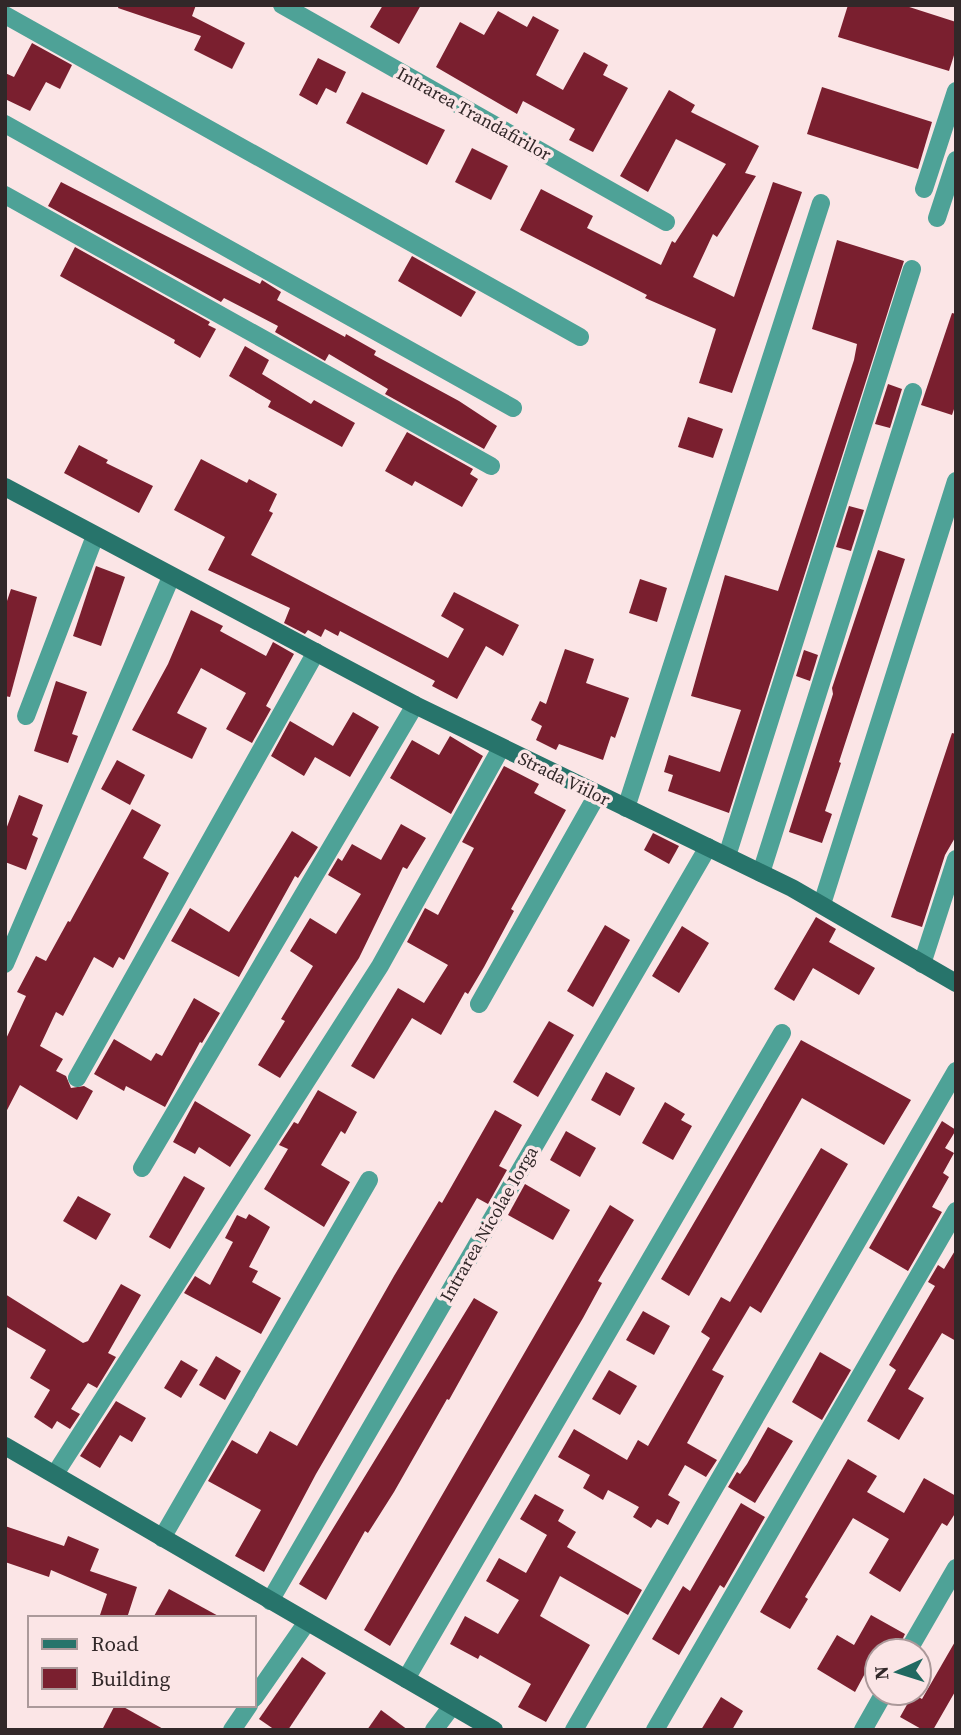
<svg xmlns="http://www.w3.org/2000/svg" width="961" height="1735" viewBox="0 0 961 1735" font-family="'Source Serif 4',serif">
<rect width="100%" height="100%" fill="#fbe5e6"/>
<g fill="#7a1f2f">
<path d="M119,5H196L192,16L245,43L232,69L194,50L201,36L118,8Z"/>
<path d="M383,5H421L399,44L370,27Z"/>
<path d="M848,5H903L956,22V49L949,71L838,37Z"/>
<path d="M498,11L527,27L533,16L559,30L536,75L563,90L584,52L608,65L603,75L628,88L593,152L569,140L575,129L523,101L517,114L436,67L460,22L484,35Z"/>
<path d="M32,43L72,65L60,89L46,82L30,111L5,99V73L14,77Z"/>
<path d="M318,58L346,72L336,93L326,88L317,105L299,95Z"/>
<path d="M822,87L932,122L918,169L807,134Z"/>
<path d="M669,90L695,105L691,112L759,146L745,173L756,176L717,237L713,234L693,277L734,297L773,182L802,192L732,393L699,383L716,329L645,298L647,295L520,230L541,189L593,216L587,228L661,265L672,241L675,243L726,164L676,139L648,192L620,176Z"/>
<path d="M362,92L445,130L427,165L346,123Z"/>
<path d="M472,148L508,166L491,200L455,182Z"/>
<path d="M61,182L260,284L262,280L281,292L277,300L345,337L346,334L376,351L374,355L459,401L497,426L484,449L385,394L388,389L329,354L325,361L275,332L278,326L224,298L221,302L48,206Z"/>
<path d="M837,240L904,261L729,813L668,791L673,775L664,772L669,755L720,772L741,710L691,696L725,575L778,591L854,360L857,344L812,329Z"/>
<path d="M75,247L210,322L208,325L216,329L200,358L174,343L175,340L60,276Z"/>
<path d="M412,256L476,292L461,317L398,281Z"/>
<path d="M952,313L956,314V403L952,415L921,405Z"/>
<path d="M245,346L269,360L262,374L311,404L314,400L355,423L342,447L268,407L271,401L229,376Z"/>
<path d="M888,384L902,389L890,428L875,424Z"/>
<path d="M688,417L723,429L713,458L678,447Z"/>
<path d="M407,432L473,469L470,474L478,479L462,507L415,481L412,486L385,471Z"/>
<path d="M79,445L108,460L106,463L153,486L139,513L64,473Z"/>
<path d="M201,459L247,483L249,479L277,494L269,511L273,513L251,555L448,658L464,629L441,616L454,592L519,625L503,656L486,646L457,699L432,686L435,681L340,631L338,636L325,629L321,637L308,630L305,634L284,623L290,608L208,570L225,537L174,510Z"/>
<path d="M849,506L864,510L851,551L836,547Z"/>
<path d="M878,550L905,559L839,762L841,763L825,811L832,814L822,843L789,832L833,694L832,688Z"/>
<path d="M96,566L125,577L101,646L73,636Z"/>
<path d="M640,579L667,588L657,622L629,613Z"/>
<path d="M11,589L37,597L10,697L5,696V607Z"/>
<path d="M191,610L223,626L220,631L266,656L273,642L294,654L266,706L271,709L252,743L226,729L246,693L201,668L177,713L207,728L192,759L132,730L168,664Z"/>
<path d="M565,649L594,659L586,683L629,698L615,738L611,736L603,760L559,744L556,750L536,740L542,726L531,720L540,701L546,704Z"/>
<path d="M804,650L818,655L810,681L796,676Z"/>
<path d="M56,681L87,692L72,734L78,736L68,763L34,751Z"/>
<path d="M353,712L379,727L350,777L315,757L304,776L271,756L290,721L333,746Z"/>
<path d="M952,733L956,734V836L945,855L922,927L891,917Z"/>
<path d="M450,736L483,756L451,814L390,778L412,740L439,755Z"/>
<path d="M117,760L145,775L130,805L101,789Z"/>
<path d="M504,766L539,784L534,793L566,810L511,909L514,911L484,967L468,994L465,992L441,1035L412,1018L374,1079L351,1066L398,988L424,1003L448,965L407,942L425,908L438,915L474,848L462,842Z"/>
<path d="M19,795L43,805L32,835L38,838L26,870L5,862V832Z"/>
<path d="M132,809L161,825L143,858L169,873L124,960L119,957L113,968L94,957L63,1016L56,1012L40,1046L63,1059L56,1071L66,1076L71,1088L84,1086L93,1091L77,1120L20,1085L5,1114V1041L26,996L17,992L36,956L46,961L68,921L70,922Z"/>
<path d="M401,824L426,838L407,869L403,867L359,958L280,1078L258,1065L285,1021L281,1019L313,966L290,951L310,918L336,934L361,894L328,875L338,858L342,861L352,844L381,860Z"/>
<path d="M292,831L318,847L298,878L295,876L239,977L171,941L190,908L229,932Z"/>
<path d="M653,833L679,846L669,864L644,850Z"/>
<path d="M816,917L836,929L829,942L875,968L859,995L813,968L794,1001L774,989Z"/>
<path d="M605,925L630,940L593,1007L567,991Z"/>
<path d="M682,926L709,943L679,993L652,976Z"/>
<path d="M194,998L220,1013L202,1043L200,1042L165,1107L126,1086L124,1091L94,1074L114,1039L151,1061L156,1053L162,1056Z"/>
<path d="M549,1021L574,1035L538,1097L513,1082Z"/>
<path d="M801,1040L911,1100L884,1145L802,1098L689,1296L661,1279Z"/>
<path d="M606,1072L635,1088L620,1116L591,1100Z"/>
<path d="M318,1090L357,1112L345,1134L341,1131L321,1165L350,1182L324,1227L264,1189L288,1149L279,1145L294,1122L298,1124Z"/>
<path d="M195,1101L251,1135L230,1167L199,1147L195,1154L173,1142Z"/>
<path d="M665,1102L685,1114L681,1120L692,1126L673,1160L642,1143Z"/>
<path d="M495,1110L522,1125L499,1166L507,1170L488,1204L477,1198L316,1474L264,1572L235,1556L261,1510L208,1481L232,1440L257,1454L270,1431L297,1446L394,1276L439,1201L442,1203Z"/>
<path d="M942,1121L956,1130L945,1148L954,1153L943,1173L949,1177L932,1207L942,1212L908,1271L869,1248Z"/>
<path d="M566,1131L596,1148L580,1177L550,1160Z"/>
<path d="M821,1148L848,1164L761,1313L750,1306L712,1370L724,1376L687,1443L717,1460L706,1477L685,1465L668,1495L680,1502L668,1525L657,1519L651,1528L633,1517L639,1507L608,1490L603,1500L583,1488L590,1475L558,1457L574,1429L627,1460L638,1440L648,1446L710,1338L701,1332L721,1297L730,1302Z"/>
<path d="M184,1176L205,1188L170,1249L149,1237Z"/>
<path d="M525,1184L570,1210L553,1240L508,1215Z"/>
<path d="M78,1196L111,1214L96,1240L63,1221Z"/>
<path d="M610,1205L634,1220L598,1281L602,1283L583,1318L390,1646L364,1630Z"/>
<path d="M249,1214L270,1227L249,1267L258,1271L252,1282L281,1298L261,1334L184,1293L195,1276L210,1285L233,1242L225,1238L237,1215L246,1219Z"/>
<path d="M956,1249V1341L942,1333L908,1389L924,1398L899,1440L867,1421L896,1370L889,1365L935,1286L928,1282L938,1265L944,1269Z"/>
<path d="M121,1284L141,1295L108,1353L116,1357L97,1388L88,1383L71,1409L80,1414L70,1429L57,1421L52,1429L34,1417L50,1390L30,1378L46,1350L5,1326V1294L83,1343L88,1341Z"/>
<path d="M474,1298L498,1312L449,1400L447,1399L394,1492L368,1533L365,1531L326,1600L299,1584Z"/>
<path d="M643,1311L670,1326L654,1355L626,1340Z"/>
<path d="M820,1352L851,1370L822,1420L792,1402Z"/>
<path d="M216,1356L241,1371L225,1400L199,1385Z"/>
<path d="M181,1360L198,1370L181,1398L164,1388Z"/>
<path d="M609,1370L637,1386L620,1415L592,1399Z"/>
<path d="M116,1401L146,1418L132,1442L120,1435L100,1468L80,1456Z"/>
<path d="M768,1427L793,1441L755,1503L728,1487L737,1472L740,1474L747,1464Z"/>
<path d="M848,1459L877,1476L867,1492L904,1513L924,1478L956,1496V1512L947,1526L942,1523L900,1592L869,1573L889,1539L853,1518L805,1597L808,1599L790,1629L760,1612Z"/>
<path d="M535,1494L564,1510L558,1521L576,1532L567,1547L642,1590L628,1615L560,1576L540,1616L590,1645L546,1722L518,1707L531,1684L480,1655L478,1659L450,1644L465,1616L498,1634L519,1600L486,1581L499,1558L526,1573L547,1535L520,1519Z"/>
<path d="M741,1503L765,1517L724,1588L720,1585L679,1655L652,1639L683,1586L690,1591Z"/>
<path d="M5,1526L64,1546L68,1536L99,1549L90,1571L137,1587L127,1618H99L107,1594L51,1570L49,1577L5,1562Z"/>
<path d="M169,1589L222,1618H153Z"/>
<path d="M871,1615L905,1634L897,1651H877L855,1692L817,1669L837,1635L854,1645Z"/>
<path d="M956,1640V1690L933,1730H923L900,1717L913,1694L922,1699Z"/>
<path d="M302,1657L326,1673L288,1730H275L259,1719Z"/>
<path d="M721,1697L743,1711L732,1730H701Z"/>
<path d="M115,1705H120L165,1730H102Z"/>
<path d="M381,1710L408,1730H367Z"/>
</g>
<g fill="none" stroke-linecap="round" stroke-linejoin="round">
<g stroke="#4ea297" stroke-width="18">
<path d="M282,5L666,222"/>
<path d="M5,15L580,337"/>
<path d="M5,124L513,408"/>
<path d="M924,189L956,91"/>
<path d="M5,195L491,466"/>
<path d="M937,218L956,160"/>
<path d="M26,716L95,536"/>
<path d="M626,808L821,203"/>
<path d="M727,856L912,269"/>
<path d="M761,873L913,392"/>
<path d="M822,904L956,481"/>
<path d="M5,964L171,577"/>
<path d="M922,964L956,859"/>
<path d="M479,1004L597,795"/>
<path d="M77,1078L316,652"/>
<path d="M142,1168L415,705"/>
<path d="M55,1474L380,966L501,748"/>
<path d="M162,1538L369,1180"/>
<path d="M270,1601L708,847"/>
<path d="M908,1651L956,1568"/>
<path d="M406,1679L782,1033"/>
<path d="M254,1698L307,1622"/>
<path d="M232,1730L249,1705"/>
<path d="M434,1730L452,1706"/>
<path d="M574,1730L956,1071"/>
<path d="M655,1730L956,1211"/>
<path d="M863,1730L884,1693"/>
</g>
<g stroke="#27746b" stroke-width="18">
<path d="M5,487L415,705L792,888L956,983"/>
<path d="M5,1446L494,1730"/>
</g>
</g>
<g text-anchor="middle" stroke-width="7" stroke-linejoin="round" paint-order="stroke">
<g font-size="18" fill="#322829" stroke="#fbe5e6">
<text transform="translate(474 114) rotate(29)" y="6">Intrarea Trandafirilor</text>
<text transform="translate(564 779) rotate(26)" y="6">Strada Viilor</text>
<text transform="translate(489 1224) rotate(-60)" y="6">Intrarea Nicolae Iorga</text>
</g>
</g>
<rect width="961" height="1735" fill="none" stroke="#322829" stroke-width="14"/>
<rect x="28" y="1616" width="228" height="91" fill="#fbe5e6" stroke="#ab999a" stroke-width="2"/>
<rect x="42" y="1639" width="35" height="10" fill="#27746b" stroke="#ab999a" stroke-width="2"/>
<text x="91" y="1651" font-size="21" fill="#322829">Road</text>
<rect x="42" y="1668" width="35" height="21" fill="#7a1f2f" stroke="#ab999a" stroke-width="2"/>
<text x="91" y="1686" font-size="21" fill="#322829">Building</text>
<g transform="translate(898 1672) rotate(266)"><circle r="33" fill="#fbe5e6" stroke="#ab999a" stroke-width="2"/>
<path d="M0-5L12 26L0 18L-12 26Z" fill="#206961"/>
<text y="-10" font-size="19" font-weight="bold" text-anchor="middle" fill="#322829">N</text>
</g>
</svg>
